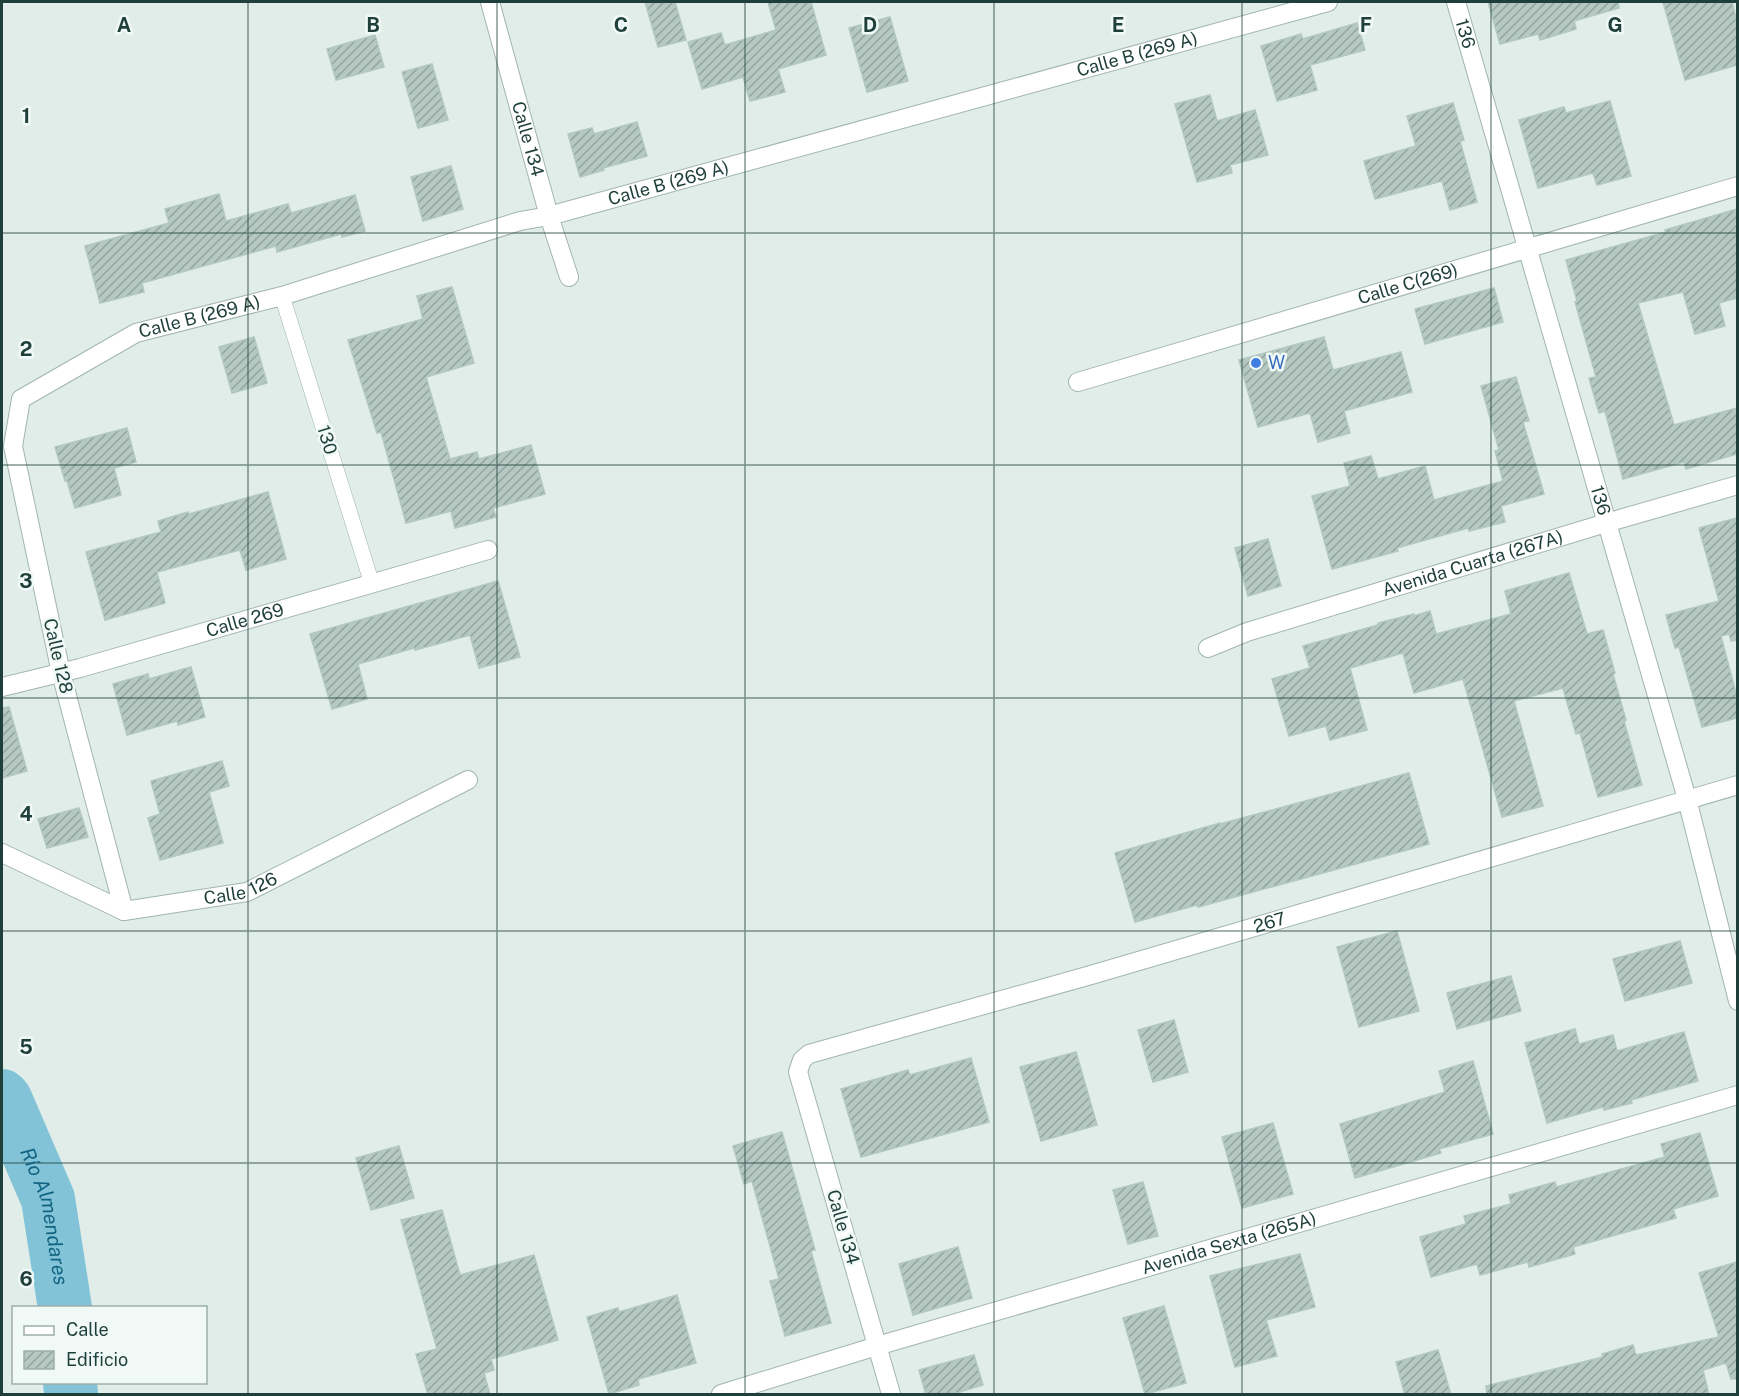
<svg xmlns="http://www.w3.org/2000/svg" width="1739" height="1396" viewBox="0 0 1739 1396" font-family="'Public Sans',sans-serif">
<defs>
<pattern id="building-hatch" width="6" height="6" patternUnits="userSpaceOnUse" patternTransform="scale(1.5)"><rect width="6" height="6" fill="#b5c8c2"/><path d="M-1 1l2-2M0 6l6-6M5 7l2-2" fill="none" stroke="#93a49f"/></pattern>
</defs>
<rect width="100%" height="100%" fill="#e0ede8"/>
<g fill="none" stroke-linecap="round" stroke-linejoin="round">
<g stroke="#82c3d8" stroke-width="54">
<path id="s1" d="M2,1096L5,1099L48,1199L65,1308"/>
<path d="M70,1382L71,1394"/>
</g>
</g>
<g fill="url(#building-hatch)" stroke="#b2c7c0" stroke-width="1.5">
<path d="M645,2H675L686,40L658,47Z"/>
<path d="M768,2H811L826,55L778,69L785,92L750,101L743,77L702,89L688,42L721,33L725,45L776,30Z"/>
<path d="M1488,2H1618L1619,8L1574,21L1576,29L1540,40L1538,34L1500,44Z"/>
<path d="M1663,2H1732L1737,22V65L1685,80Z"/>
<path d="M890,17L908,81L867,92L849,28Z"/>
<path d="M1357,23L1365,50L1310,65L1317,90L1277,101L1261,46L1301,34L1303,39Z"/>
<path d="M375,35L384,67L336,80L327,49Z"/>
<path d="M432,64L448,120L418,128L402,72Z"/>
<path d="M1210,95L1217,121L1255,110L1268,155L1230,165L1232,173L1197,182L1175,104Z"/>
<path d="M1610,101L1631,176L1597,185L1593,173L1538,188L1519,120L1564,107L1566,113Z"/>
<path d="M1453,103L1464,140L1460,141L1477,202L1450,210L1442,181L1375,199L1364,161L1416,146L1407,116Z"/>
<path d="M637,122L647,156L603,168L604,170L580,177L568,134L592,128L594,134Z"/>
<path d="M451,166L463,209L423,221L411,177Z"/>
<path d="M219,194L226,221L288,204L291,213L355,195L365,231L342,237L341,234L277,252L276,246L142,283L144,292L100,303L85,246L169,223L165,209Z"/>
<path d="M1737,209V298L1719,303L1725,326L1695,334L1683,292L1638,303L1674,425L1737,408V454L1686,469L1684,462L1623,479L1605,411L1599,413L1589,378L1596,377L1575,302L1577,301L1566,260L1666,232L1665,230Z"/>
<path d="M452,287L474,363L426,377L450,459L477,452L479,459L531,445L545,494L493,508L496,517L455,528L451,511L406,523L381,432L377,433L348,340L423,319L417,296Z"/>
<path d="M1494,288L1503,322L1425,344L1415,309Z"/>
<path d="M254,337L267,383L232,393L219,347Z"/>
<path d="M1324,337L1333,370L1401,352L1412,392L1344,411L1350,433L1318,442L1310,413L1258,427L1239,360Z"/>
<path d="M1516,377L1529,421L1523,422L1544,494L1501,506L1505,522L1469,531L1468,528L1397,548L1398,551L1332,569L1312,496L1350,486L1344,463L1371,456L1378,479L1425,466L1434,500L1503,481L1495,451L1499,450L1481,386Z"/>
<path d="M127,428L136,462L114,468L121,495L75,508L67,481H65L55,447Z"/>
<path d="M268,492L286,559L246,570L240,550L157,572L165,603L105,620L86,552L161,532L158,521L188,512L189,514Z"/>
<path d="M1737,518V640L1731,641L1729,634L1721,636L1737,697V718L1702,727L1679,647L1675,648L1666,615L1719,601L1699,528Z"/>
<path d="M1268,539L1281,586L1248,596L1235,548Z"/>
<path d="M1569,573L1587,634L1603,630L1615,673L1613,674L1626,720L1624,721L1642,785L1598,797L1580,733L1576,734L1563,688L1514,701L1543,806L1502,817L1463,679L1414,693L1403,653L1350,668L1367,730L1330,740L1326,726L1289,736L1272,679L1310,668L1303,646L1378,625V623L1414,614V616L1430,611L1436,634L1511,614L1505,591Z"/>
<path d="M498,581L520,657L479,668L470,635L415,650L414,648L358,664L367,699L332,709L310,634Z"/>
<path d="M191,667L205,717L178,725L177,721L127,735L113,684L148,674L149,679Z"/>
<path d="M9,707L27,771L2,778V708Z"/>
<path d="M222,761L229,786L209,792L223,843L160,860L148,818L160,814L151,781Z"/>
<path d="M1409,773L1429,844L1198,907L1197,905L1135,922L1115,853L1220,823V824Z"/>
<path d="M79,808L88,837L47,848L38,819Z"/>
<path d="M1397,931L1419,1011L1359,1027L1337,947Z"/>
<path d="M1680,941L1692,983L1625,1001L1613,959Z"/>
<path d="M1511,976L1521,1011L1457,1029L1447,993Z"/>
<path d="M1174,1020L1188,1072L1153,1082L1138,1030Z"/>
<path d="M1575,1029L1579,1044L1613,1035L1617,1051L1684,1032L1698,1081L1631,1100L1632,1103L1604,1110L1603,1107L1547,1123L1525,1043Z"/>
<path d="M1076,1052L1097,1125L1041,1141L1020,1067Z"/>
<path d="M971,1058L989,1122L861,1157L841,1089L908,1070L910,1075Z"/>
<path d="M1473,1061L1493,1134L1439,1149L1441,1153L1355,1178L1340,1124L1445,1092L1439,1071Z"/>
<path d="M1273,1123L1293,1194L1242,1208L1222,1137Z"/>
<path d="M782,1132L815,1250L811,1251L831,1323L785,1336L770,1281L779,1279L752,1181L744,1184L733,1146Z"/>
<path d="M1700,1133L1718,1196L1673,1209L1676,1218L1573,1247L1575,1254L1529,1267L1528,1262L1480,1275L1477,1264L1431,1277L1420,1237L1466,1224L1464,1216L1511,1204L1509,1195L1555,1182L1556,1187L1665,1157L1661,1144Z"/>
<path d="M399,1146L414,1198L371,1210L356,1158Z"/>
<path d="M1143,1182L1158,1236L1128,1244L1113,1190Z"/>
<path d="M442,1210L460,1275L534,1255L558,1340L491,1359L494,1370L484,1373L490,1395H428L416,1354L437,1349L401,1220Z"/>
<path d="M958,1247L972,1298L913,1315L899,1264Z"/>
<path d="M1300,1254L1315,1307L1266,1320L1277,1356L1235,1367L1210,1276Z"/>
<path d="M1737,1262V1379H1731L1726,1363L1703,1370L1709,1395H1487L1486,1386L1603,1357L1602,1354L1633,1345L1636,1355L1719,1337L1699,1273Z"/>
<path d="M677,1295L696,1363L638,1379L639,1385L609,1394L587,1317L618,1308L619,1312Z"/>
<path d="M1164,1306L1186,1383L1145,1394L1123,1318Z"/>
<path d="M1438,1350L1451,1395H1405L1396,1362Z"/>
<path d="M974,1355L983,1385L950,1395H926L919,1370Z"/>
</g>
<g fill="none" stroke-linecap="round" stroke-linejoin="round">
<defs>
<path id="service" d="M282,296L372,584"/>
<g id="minor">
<path id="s2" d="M490,2L549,216L569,277"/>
<path id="s3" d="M1456,2L1687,799L1738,1001"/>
<path id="s4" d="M1078,382L1738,186"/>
<path id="s5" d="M1208,648L1247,632L1606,523L1738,485"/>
<path id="s6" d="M2,687L80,668L488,550"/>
<path id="s7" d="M2,853L124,911L247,892L468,780"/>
<path id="s8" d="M124,911L61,673L13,446L21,399L136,333L282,296L520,221L549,216L1328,2"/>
<path id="s9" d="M721,1394L877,1346L1738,1095"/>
<path id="s10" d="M891,1394L798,1072L802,1060L809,1054L1091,975L1738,785"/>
</g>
</defs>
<use href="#service" stroke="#a2b5b0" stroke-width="16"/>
<use href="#minor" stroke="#a2b5b0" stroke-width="20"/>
<use href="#service" stroke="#fff" stroke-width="15"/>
<use href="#minor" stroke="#fff" stroke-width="18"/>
</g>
<path fill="none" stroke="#1f3f3a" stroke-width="1.5" stroke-opacity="0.55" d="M248,2V1394M497,2V1394M745,2V1394M994,2V1394M1242,2V1394M1491,2V1394M2,233H1738M2,465H1738M2,698H1738M2,931H1738M2,1163H1738"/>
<circle fill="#3f7fe0" stroke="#f1f9f6" stroke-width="2" cx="1256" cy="363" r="6"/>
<g text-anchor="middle" stroke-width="5" stroke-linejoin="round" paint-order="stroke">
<g font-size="18" fill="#1f3f3a" stroke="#f1f9f6">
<text dy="6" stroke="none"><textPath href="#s3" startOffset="33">136</textPath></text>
<text dy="6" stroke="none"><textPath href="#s8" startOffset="1698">Calle B (269 A)</textPath></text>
<text dy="6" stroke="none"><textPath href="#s2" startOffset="142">Calle 134</textPath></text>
<text dy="6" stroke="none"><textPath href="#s8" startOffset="1212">Calle B (269 A)</textPath></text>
<text dy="6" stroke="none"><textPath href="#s4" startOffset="344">Calle C(269)</textPath></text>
<text dy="6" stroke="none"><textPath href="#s8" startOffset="724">Calle B (269 A)</textPath></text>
<text transform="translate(327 440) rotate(73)" y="6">130</text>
<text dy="6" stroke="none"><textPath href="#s3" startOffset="519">136</textPath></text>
<text dy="6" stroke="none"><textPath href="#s5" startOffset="278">Avenida Cuarta (267A)</textPath></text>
<text dy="6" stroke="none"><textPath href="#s6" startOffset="252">Calle 269</textPath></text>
<text transform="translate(58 656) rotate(77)" y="6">Calle 128</text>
<text dy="6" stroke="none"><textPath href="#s7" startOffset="254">Calle 126</textPath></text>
<text dy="6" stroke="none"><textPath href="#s10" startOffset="836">267</textPath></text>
<text transform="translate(843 1227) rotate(74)" y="6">Calle 134</text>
<text dy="6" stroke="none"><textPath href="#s9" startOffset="530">Avenida Sexta (265A)</textPath></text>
</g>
<g font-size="18" fill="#366cbe" stroke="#f1f9f6" text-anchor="start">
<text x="1268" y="369">W</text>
</g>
<g font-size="20" font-style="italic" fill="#126482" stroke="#f1f9f6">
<text dy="7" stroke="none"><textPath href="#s1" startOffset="129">Río Almendares</textPath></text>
</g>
</g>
<g font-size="20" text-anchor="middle" font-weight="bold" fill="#1f3f3a" stroke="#f1f9f6" stroke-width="5" stroke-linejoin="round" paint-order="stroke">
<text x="124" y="32">A</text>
<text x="373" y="32">B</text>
<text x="621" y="32">C</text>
<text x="870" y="32">D</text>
<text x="1118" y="32">E</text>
<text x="1366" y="32">F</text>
<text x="1615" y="32">G</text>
<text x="26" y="123">1</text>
<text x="26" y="356">2</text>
<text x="26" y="588">3</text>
<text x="26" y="821">4</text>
<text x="26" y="1054">5</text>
<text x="26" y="1286">6</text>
</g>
<rect width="1739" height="1396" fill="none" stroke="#1f3f3a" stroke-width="6"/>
<rect x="12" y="1306" width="195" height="78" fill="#f1f9f6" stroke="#9dafab" stroke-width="1.5"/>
<rect x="24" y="1326" width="30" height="9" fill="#ffffff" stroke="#9dafab" stroke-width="1.5"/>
<text x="66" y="1336" font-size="18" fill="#1f3f3a">Calle</text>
<rect x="24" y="1351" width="30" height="18" fill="url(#building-hatch)" stroke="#9dafab" stroke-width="1.5"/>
<text x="66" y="1366" font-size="18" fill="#1f3f3a">Edificio</text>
</svg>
